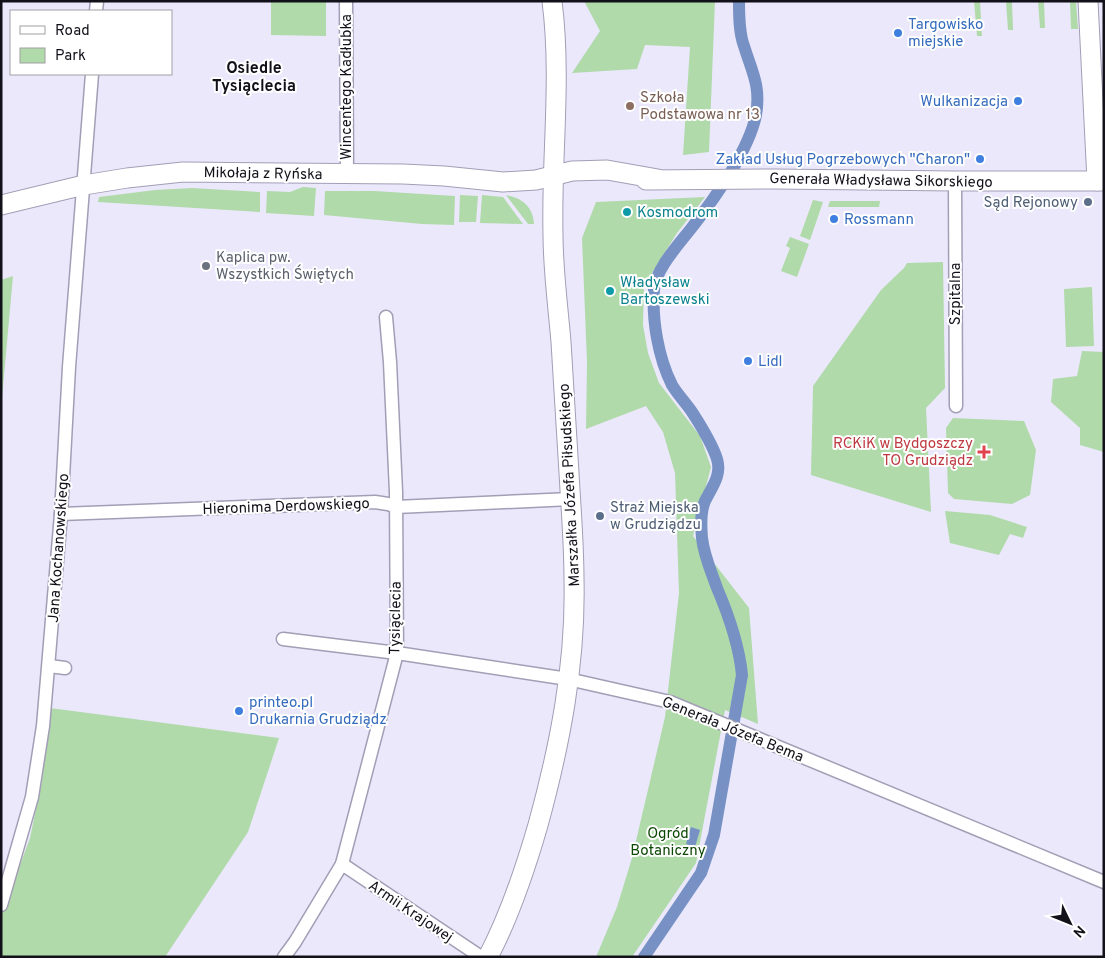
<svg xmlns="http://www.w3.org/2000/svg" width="1105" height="958" viewBox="0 0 1105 958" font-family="Overpass,sans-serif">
<rect width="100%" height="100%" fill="#ebe8fc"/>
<g fill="#b0daa9">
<path d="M271,1H326V36L271,35Z"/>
<path d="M584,1H715L709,152L683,155L690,47L645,45L637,69L572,73L600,31Z"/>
<path d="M974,1H980L982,36H977Z"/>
<path d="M1006,1H1012L1013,30H1008Z"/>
<path d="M1038,1H1044L1045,28H1040Z"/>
<path d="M1070,1H1076L1078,29H1071Z"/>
<path d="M303,187L316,188L314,216L266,213L267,191L290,192Z"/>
<path d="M192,188L260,192V212L98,202L99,197L155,190Z"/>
<path d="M325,191H374L455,196L454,225L422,224L324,215Z"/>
<path d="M460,195L478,196L476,222H459Z"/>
<path d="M482,195L503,197L523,224L480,223Z"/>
<path d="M506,195C523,198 533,207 534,224H528Z"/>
<path d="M705,197L677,233L644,286L643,325L648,353L659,383L700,436L711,467L693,536L749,608L758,724L725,710L696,863L632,957H596L617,907L632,858L665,717L679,593L675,473L663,432L646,406L586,429L587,362L582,238L596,202Z"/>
<path d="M813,200L823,202L810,240L800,236Z"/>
<path d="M830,201H880L879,207H828Z"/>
<path d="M790,237L809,244L797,277L781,271L790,248L786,246Z"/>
<path d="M943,262L945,388L926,408L931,512L811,475L813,386L881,290L904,268L907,263Z"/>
<path d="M13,276L1,409V280Z"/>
<path d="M1092,287L1094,346L1066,347L1064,289Z"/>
<path d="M1082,351L1104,352V452L1080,445V428L1051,402L1053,379L1077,376Z"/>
<path d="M953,418L1024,421L1036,450L1030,495L1012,504L954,499L948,493L946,428Z"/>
<path d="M945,511L990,515L1027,527L1023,538L1010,534L999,555L950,543Z"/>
<path d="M50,708L279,738L248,832L165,957H1V916L30,838L43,774Z"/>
</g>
<path fill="#7891c4" d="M691,827L700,830L695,847L686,844Z"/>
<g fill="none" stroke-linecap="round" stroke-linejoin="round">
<path stroke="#7891c4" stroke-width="12" d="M644,957L701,873L714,835L742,675C739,644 729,616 717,588C711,571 704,556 702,538C701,526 700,512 705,501C712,487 722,475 717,459C712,443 701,426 692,412C686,403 678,395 672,385C658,357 652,320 654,290C655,269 681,242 693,226C715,198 749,150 756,115C761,86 752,72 744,46C739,33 739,15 739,1"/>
<defs>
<g id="street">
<path d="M346,1L347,174"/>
<path d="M96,11L97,1"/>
<path d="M955,181L956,406"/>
<path d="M61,514L375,502L388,504L396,507L571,499"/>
<path d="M283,639L397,653L568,679L670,702L1104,882"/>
<path d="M49,666L65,668"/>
<path d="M342,864L481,957"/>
<path d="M1,905L32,797L43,726L61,514L69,367L92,74"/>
<path d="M284,957L295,942L342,864L397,653L396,492L390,362L386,317"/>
</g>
<g id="secondary">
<path d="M1088,1L1097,181"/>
<path d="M646,180L774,179L955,181H1104"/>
<path d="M1,205L84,185L127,178L183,172L403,174L444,176L503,182L536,180L572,171L607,170L658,179"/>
<path d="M488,957C510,915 525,870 538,825C560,745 576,663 574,580C574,544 571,509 569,473C566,429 564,385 561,342C558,306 553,270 553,235C551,157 562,79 552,1"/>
</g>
</defs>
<use href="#street" stroke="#a29eb5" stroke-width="15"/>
<use href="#secondary" stroke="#a29eb5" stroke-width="21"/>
<use href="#street" stroke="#fff" stroke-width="12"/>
<use href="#secondary" stroke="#fff" stroke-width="19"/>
</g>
<g fill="#3f7fe0" stroke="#fff" stroke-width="2">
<circle cx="898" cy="33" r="5"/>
<circle cx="1018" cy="101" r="5"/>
<circle cx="980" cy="159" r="5"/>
<circle cx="834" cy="219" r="5"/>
<circle cx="748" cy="361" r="5"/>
<circle cx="239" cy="711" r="5"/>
</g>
<circle fill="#8d6e63" stroke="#fff" stroke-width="2" cx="630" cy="106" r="5"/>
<g fill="#5c6f8a" stroke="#fff" stroke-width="2">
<circle cx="1088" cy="202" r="5"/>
<circle cx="600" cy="516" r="5"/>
</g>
<g fill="#0f9aa8" stroke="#fff" stroke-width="2">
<circle cx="627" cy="212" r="5"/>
<circle cx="610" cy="291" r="5"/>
</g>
<circle fill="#6b7280" stroke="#fff" stroke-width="2" cx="206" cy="266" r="5"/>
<path fill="#e0444e" stroke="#fff" stroke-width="2" d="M981.5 444.5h5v5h5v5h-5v5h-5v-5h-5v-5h5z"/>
<g text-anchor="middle" stroke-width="4" stroke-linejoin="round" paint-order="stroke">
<g font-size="15" fill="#366cbe" stroke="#fff" text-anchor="start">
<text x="908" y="29">Targowisko<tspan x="908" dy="17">miejskie</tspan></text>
<text x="1008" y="106" text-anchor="end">Wulkanizacja</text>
<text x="970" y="164" text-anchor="end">Zakład Usług Pogrzebowych "Charon"</text>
<text x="844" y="224">Rossmann</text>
<text x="758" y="366">Lidl</text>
<text x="249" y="707">printeo.pl<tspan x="249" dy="17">Drukarnia Grudziądz</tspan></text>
</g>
<g font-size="15" fill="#121119" stroke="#fff">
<text transform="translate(346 87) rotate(-90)" y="5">Wincentego Kadłubka</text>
<text transform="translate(263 173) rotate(1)" y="5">Mikołaja z Ryńska</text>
<text transform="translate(881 180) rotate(1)" y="5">Generała Władysława Sikorskiego</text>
<text transform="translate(955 294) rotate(-90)" y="5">Szpitalna</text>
<text transform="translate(569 485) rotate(-93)" y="5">Marszałka Józefa Piłsudskiego</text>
<text transform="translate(286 506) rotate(-2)" y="5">Hieronima Derdowskiego</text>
<text transform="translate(58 548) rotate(-86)" y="5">Jana Kochanowskiego</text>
<text transform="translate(395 618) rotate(-89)" y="5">Tysiąclecia</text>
<text transform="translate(733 729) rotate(22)" y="5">Generała Józefa Bema</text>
<text transform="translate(411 911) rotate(34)" y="5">Armii Krajowej</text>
</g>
<g font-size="15" fill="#785e54" stroke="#fff" text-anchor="start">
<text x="640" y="102">Szkoła<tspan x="640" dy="17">Podstawowa nr 13</tspan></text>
</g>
<g font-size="15" fill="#4e5e75" stroke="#fff" text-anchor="end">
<text x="1078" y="207">Sąd Rejonowy</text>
<text x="610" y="512" text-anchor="start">Straż Miejska<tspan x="610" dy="17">w Grudziądzu</tspan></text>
</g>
<g font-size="15" fill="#0d838f" stroke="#fff" text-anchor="start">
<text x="637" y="217">Kosmodrom</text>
<text x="620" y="287">Władysław<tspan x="620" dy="17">Bartoszewski</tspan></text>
</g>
<g font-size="15" fill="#5b616d" stroke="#fff" text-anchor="start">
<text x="216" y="262">Kaplica pw.<tspan x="216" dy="17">Wszystkich Świętych</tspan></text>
</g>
<g font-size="15" fill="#be3a42" stroke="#fff" text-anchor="end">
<text x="973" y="448">RCKiK w Bydgoszczy<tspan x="973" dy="17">TO Grudziądz</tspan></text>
</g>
<g font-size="15" fill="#0c4704" stroke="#fff">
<text x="668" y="838">Ogród<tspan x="668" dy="17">Botaniczny</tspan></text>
</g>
<g font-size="16" font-weight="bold" fill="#121119" stroke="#fff">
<text x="254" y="73">Osiedle<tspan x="254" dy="18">Tysiąclecia</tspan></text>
</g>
</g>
<rect width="1105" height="958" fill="none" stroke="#121119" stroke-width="5"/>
<rect x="10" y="10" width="162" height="65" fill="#ffffff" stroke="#a0a0a3"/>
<rect x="20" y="26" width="25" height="8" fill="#ffffff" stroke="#a0a0a3"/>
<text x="55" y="35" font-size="15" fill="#121119">Road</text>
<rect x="20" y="48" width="25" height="15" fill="#b0daa9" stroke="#a0a0a3"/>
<text x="55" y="60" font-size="15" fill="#121119">Park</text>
<g transform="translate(1070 923) rotate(133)" stroke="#ffffff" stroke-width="4" paint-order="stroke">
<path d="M0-4L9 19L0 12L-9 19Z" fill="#121119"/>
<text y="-8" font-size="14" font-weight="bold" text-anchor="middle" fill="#121119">N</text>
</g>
</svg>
